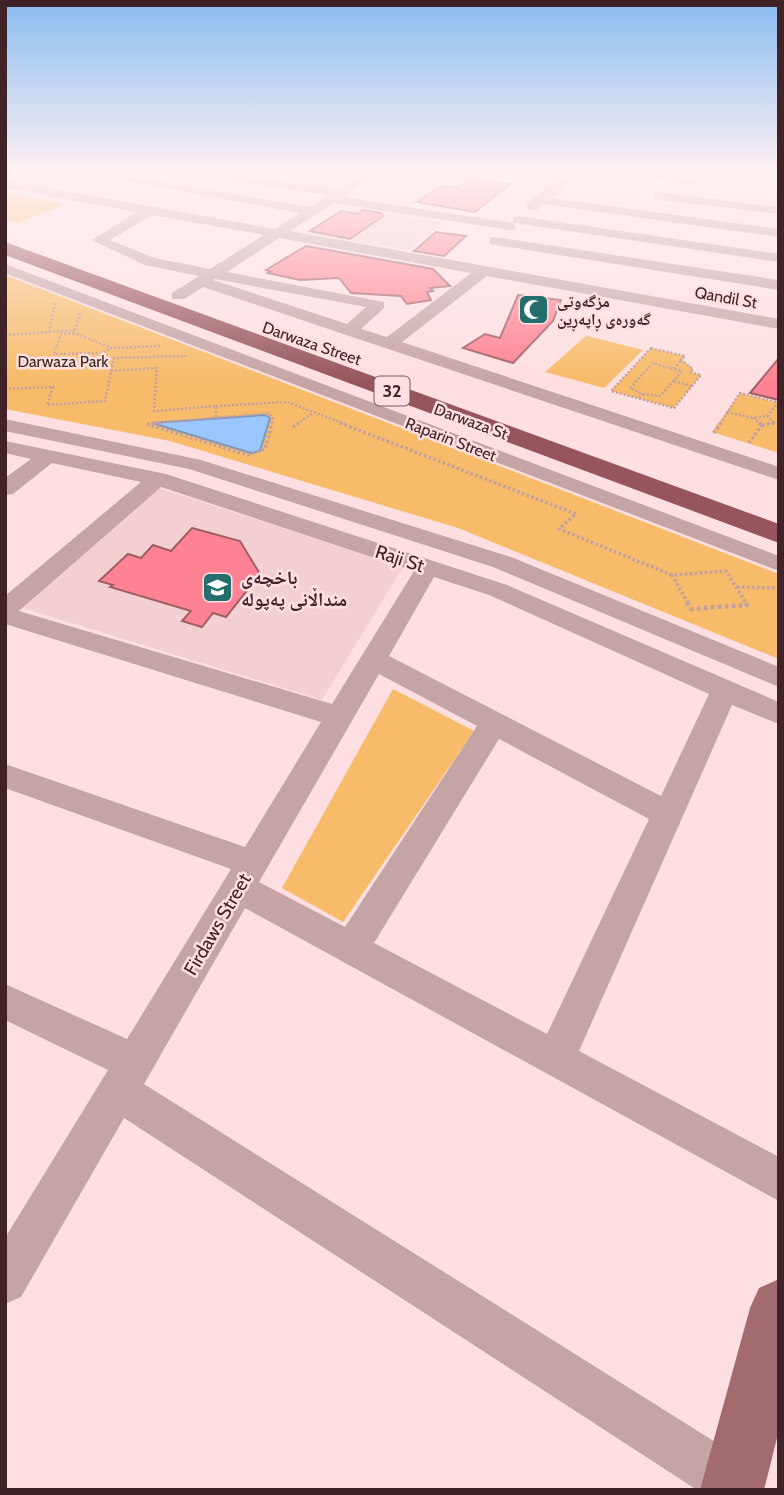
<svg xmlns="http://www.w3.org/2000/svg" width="784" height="1495" viewBox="0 0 784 1495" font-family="Cabin,'Noto Naskh Arabic',sans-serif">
<rect width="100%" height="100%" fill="#fedfe1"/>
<g fill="#f2d0d2">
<path d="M346,207L442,223L409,250L305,233Z"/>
<path d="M159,488L403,567L322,700L23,608Z"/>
</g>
<g fill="#f7bb69">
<path d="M5,192L66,204L17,223L5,219Z"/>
<path d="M5,275L779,574V659L458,528L170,441L5,409Z"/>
<path d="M586,336H587L643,350L604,388L545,372Z"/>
<path d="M651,348L685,356L682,360L693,369L691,372L701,375L674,408L611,391Z"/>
<path d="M740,393L779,403V453L712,432Z"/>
<path d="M393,689L474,731L343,922L282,888Z"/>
</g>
<path fill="#9ac8fe" stroke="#7f96bd" stroke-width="2" d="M265,415L270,418L260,451L251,453L152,423Z"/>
<g fill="#fe8293" stroke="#a05e65" stroke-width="2">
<path d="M470,179L510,184L475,212L417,202L441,186L457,188Z"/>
<path d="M363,210L381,213L383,216L350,239L310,231L341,211L358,214Z"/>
<path d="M436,232L466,236L444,256L414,251Z"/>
<path d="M306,246L433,269L450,286L430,288L433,291L427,292L431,300L407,304L401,296L351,293L339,278L300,280L268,273L271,272L266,270Z"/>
<path d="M518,295L561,300L553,321L513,363L463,348L485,334L500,338Z"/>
<path d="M779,358V400L750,393Z"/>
<path d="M192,528L240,541L260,574L226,617L213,613L202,627L182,621L191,611L110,587L113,585L99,581L128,554L141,558L153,545L171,551Z"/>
</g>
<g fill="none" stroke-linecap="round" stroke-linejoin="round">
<g stroke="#bfa1a3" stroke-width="2.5" stroke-dasharray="2 2" stroke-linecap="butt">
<path d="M80,313L74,333L111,348L161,346"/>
<path d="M49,332L75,330"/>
<path d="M74,333L61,334L54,354L103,353L111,348"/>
<path d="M5,335L49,332L55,303"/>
<path d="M651,348L685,356L681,360L693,369L690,372L701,375L674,408L611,391Z"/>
<path d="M111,371L114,358L187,356"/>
<path d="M674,381L691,386"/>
<path d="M5,389L53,387L47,405L105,401L111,371L157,368L154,411L216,406V417"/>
<path d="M643,394L660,396L682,371L674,369"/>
<path d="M639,398L643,394L630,388L653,363L674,369L681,360"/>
<path d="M216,406L287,402L345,424"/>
<path d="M727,412L753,418"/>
<path d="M767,416L778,403"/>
<path d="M147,424L269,413L273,418L271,424"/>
<path d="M297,424L313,413"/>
<path d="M720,424L740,393L777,402"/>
<path d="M761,424L753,418L767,416L775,423L766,424"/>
</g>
<g stroke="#bfa1a3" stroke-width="3.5" stroke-dasharray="2.5 2.5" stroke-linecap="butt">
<path d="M160,423L146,424L248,455L265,449L272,423"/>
<path d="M340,423L576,514L559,529L672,575"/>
<path d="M759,423L762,425"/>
<path d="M762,425L775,423"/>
<path d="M293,427L299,423"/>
<path d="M714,433L721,423"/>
<path d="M749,443L762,425"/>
<path d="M737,587L779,588"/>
<path d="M688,603L672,575L726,571L746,603"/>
</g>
<path stroke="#bfa1a3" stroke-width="4.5" stroke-dasharray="3.5 3.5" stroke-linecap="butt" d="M687,602L691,609L747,605L745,602"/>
<g fill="#c5a4a6" fill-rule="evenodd">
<path d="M82,173H112L310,207L328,195L236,182L230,178L236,174L338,189L363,173H378L343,197L513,223V217L518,216L779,254V262L515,223V229L510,230L333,203L290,231L779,319V329L487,276L402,342L779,467V480L203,287L184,299H172V293L199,276L145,265L92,240L137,212L5,188V180L275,229L300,213ZM152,215L264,235L210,269L154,258L110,240ZM279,238L471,273L387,337L361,329L384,308V302L227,272ZM215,279L366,307L347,324L213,280Z"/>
<path d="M525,173H578L551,198L779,229V237L543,204L537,210H527V204L556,180Z"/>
<path d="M624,173H662L698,181L692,185Z"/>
<path d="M768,173H779V178L770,176Z"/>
<path d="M658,192L776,207L779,214L653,199V193Z"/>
<path d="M495,237L779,280V290L490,244V238Z"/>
<path d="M5,264L779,556V571L5,273Z"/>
<path d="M5,419L201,460L511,557L779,667V687L493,567L189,469L5,431Z"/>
<path d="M5,441L166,474L507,585L779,702V724L732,705L579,1051L779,1157V1201L245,908L144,1084L752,1465L760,1483L757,1490H697L124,1118L21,1297L5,1304V1238L108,1070L5,1020V984L127,1039L231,869L5,788V764L245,847L321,722L5,624V596L141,482L52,463L13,494L5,495V478L31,459L5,453ZM161,487L414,571L332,704L19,611ZM434,577L489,595L709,694L661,796L389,656ZM379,674L477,726L345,927L259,882ZM499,739L649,819L547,1034L374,943Z"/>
</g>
<path fill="#a36a70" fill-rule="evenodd" d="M779,1279V1430L764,1490H700L750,1308L759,1288Z"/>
<path fill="#96545c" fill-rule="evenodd" d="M5,242L779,524V543L5,255Z"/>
</g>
<linearGradient id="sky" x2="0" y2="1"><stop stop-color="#89bcf1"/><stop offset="0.45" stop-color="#fff1f2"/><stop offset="1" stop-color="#fff1f2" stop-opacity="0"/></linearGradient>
<rect width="784" height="383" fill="url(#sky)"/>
<defs>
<symbol id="mosque-square" viewBox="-11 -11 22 22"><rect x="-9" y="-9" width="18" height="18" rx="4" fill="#246f6d" stroke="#fedfe1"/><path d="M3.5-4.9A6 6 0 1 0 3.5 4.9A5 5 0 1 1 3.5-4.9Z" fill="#fff"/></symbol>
<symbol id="school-square" viewBox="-11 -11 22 22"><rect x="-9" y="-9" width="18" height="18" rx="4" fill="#246f6d" stroke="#fedfe1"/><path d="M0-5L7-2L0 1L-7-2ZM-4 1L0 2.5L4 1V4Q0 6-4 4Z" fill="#fff"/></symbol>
</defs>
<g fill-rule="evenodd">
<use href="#mosque-square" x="516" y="292" width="35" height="35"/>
<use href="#school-square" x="200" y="570" width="35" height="35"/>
</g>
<g text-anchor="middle" stroke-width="5" stroke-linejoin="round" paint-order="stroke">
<g font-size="16" fill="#3f2326" stroke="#fedfe1">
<text transform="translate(726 297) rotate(10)" y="6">Qandil St</text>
<text transform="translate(312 343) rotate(19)" y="6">Darwaza Street</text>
<text transform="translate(471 421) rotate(20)" y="6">Darwaza St</text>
<text transform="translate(451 439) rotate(21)" y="6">Raparin Street</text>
</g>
<g font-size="16" font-weight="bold" fill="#3f2326" stroke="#fedfe1" text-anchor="start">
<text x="557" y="307">مزگەوتی<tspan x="557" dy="18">گەورەی ڕاپەڕین</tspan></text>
</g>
<g font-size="16" fill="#382a18" stroke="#fedfe1">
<text x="63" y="367">Darwaza Park</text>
</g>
<rect fill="#fedfe1" stroke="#785b5e" stroke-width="2" x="374.5" y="376.5" width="35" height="29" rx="5"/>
<g font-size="18" font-weight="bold" fill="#3f2326">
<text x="392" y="397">32</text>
</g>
<g font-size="19" fill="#3f2326" stroke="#fedfe1">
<text transform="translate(400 558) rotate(18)" y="7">Raji St</text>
<text transform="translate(217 924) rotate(-60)" y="7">Firdaws Street</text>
</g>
<g font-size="19" font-weight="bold" fill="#3f2326" stroke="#fedfe1" text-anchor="start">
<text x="241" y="584">باخچەی<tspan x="241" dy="22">منداڵانی پەپولە</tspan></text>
</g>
</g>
<rect width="784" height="1495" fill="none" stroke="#3f2326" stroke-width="14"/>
</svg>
